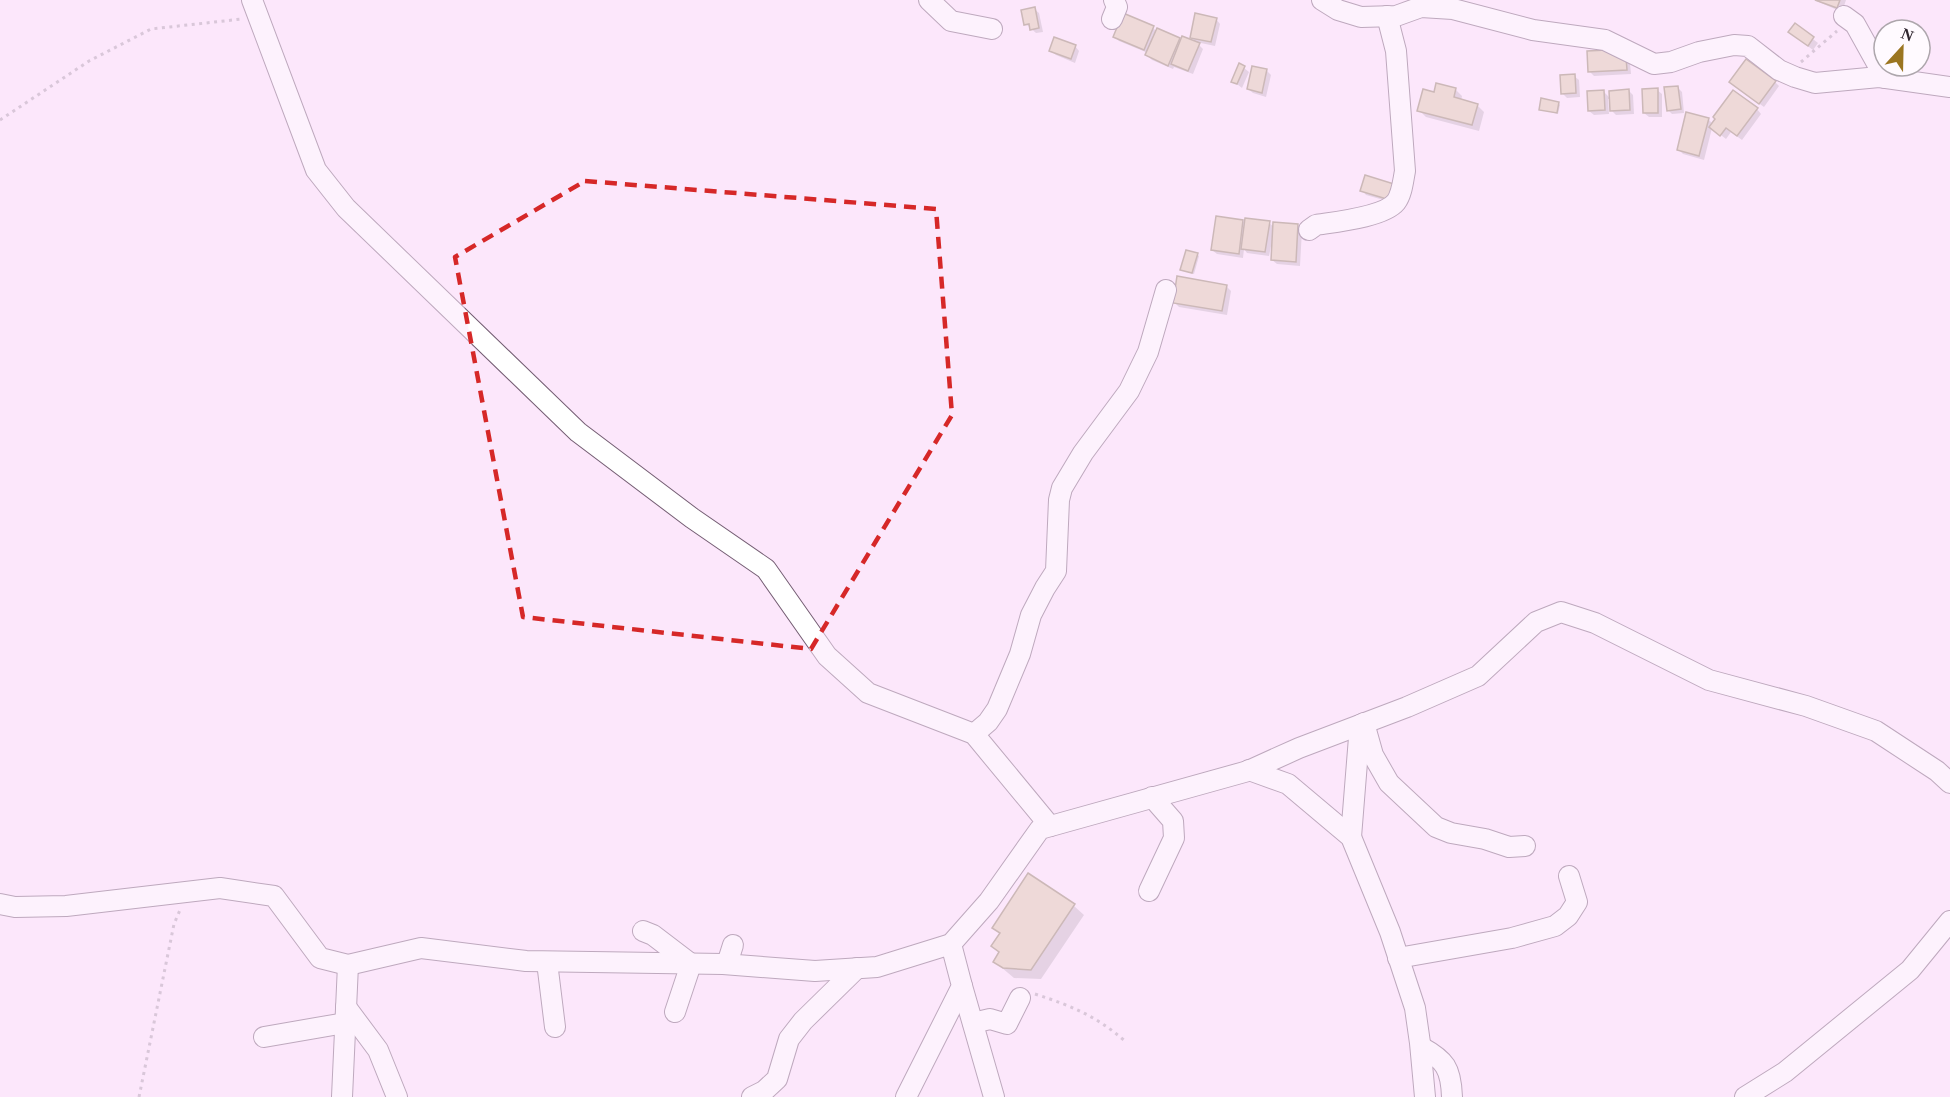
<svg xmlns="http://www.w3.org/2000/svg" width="1950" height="1097" viewBox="0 0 1950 1097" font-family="'Times New Roman',serif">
<rect width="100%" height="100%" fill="#fce7fb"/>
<g fill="#0003">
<path d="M1814,0H1846L1842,12Z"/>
<path d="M1034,9L1039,13L1043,32L1036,33L1026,24Z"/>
<path d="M1216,19L1220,24L1215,46L1196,42L1203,49L1193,74L1174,67L1173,69L1152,60L1147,55L1148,53L1119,41L1114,36L1153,28L1157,32L1158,30L1182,41L1198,44L1191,37Z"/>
<path d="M1795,25L1818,43L1813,50L1794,36Z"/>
<path d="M1075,46L1079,51L1075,63L1056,55L1051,51Z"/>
<path d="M1617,58H1626L1630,63L1631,74L1594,76L1589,71Z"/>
<path d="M1254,67L1267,71L1271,75L1266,97L1253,93L1248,89Z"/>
<path d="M1244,68L1249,72L1242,88L1233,81Z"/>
<path d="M1574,76L1579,80L1580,97L1567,98L1563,94Z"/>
<path d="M1775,82L1779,86L1764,107L1735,86Z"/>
<path d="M1677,87L1682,92L1684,113L1672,114L1668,110Z"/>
<path d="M1455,89L1462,96L1461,101L1477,105L1484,112L1479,131L1426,117L1419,110L1435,94Z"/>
<path d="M1657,90L1662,94V117H1649L1644,113Z"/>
<path d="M1629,91L1633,95L1634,114L1616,115L1612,111Z"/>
<path d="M1604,92L1611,99H1608L1609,114L1594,115L1589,111Z"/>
<path d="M1558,103L1560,105L1558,114L1541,109Z"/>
<path d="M1757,109L1761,114L1742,140L1731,132L1726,139L1712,128L1704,160L1683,154L1679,150L1708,119L1713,124Z"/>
<path d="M1366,177L1394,203L1366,195L1362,190Z"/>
<path d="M1243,221L1246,225L1269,223L1275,228L1298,225L1302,230L1300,266L1277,264L1272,260L1273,246H1271L1269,256L1247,253L1244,249L1243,258L1217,254L1212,250Z"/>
<path d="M1197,254L1199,256L1194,274L1184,271L1182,269Z"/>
<path d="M1226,286L1231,291L1227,315L1179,307L1174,302Z"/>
<path d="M1074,906L1084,915L1041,979L1014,978L995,962L1000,953L1001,935L994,927Z"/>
</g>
<g fill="#ddc8ad" stroke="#937f66" stroke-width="1.5">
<path d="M1815,0H1840L1837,8Z"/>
<path d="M1035,7L1039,28L1030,30L1029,24L1024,25L1021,10Z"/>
<path d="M1123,13L1154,26L1144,50L1113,37Z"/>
<path d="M1195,13L1217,18L1211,42L1190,38Z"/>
<path d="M1795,23L1814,37L1808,46L1788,32Z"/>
<path d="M1157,28L1180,38L1168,66L1145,55Z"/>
<path d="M1182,36L1200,43L1188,71L1171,64Z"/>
<path d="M1054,37L1076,45L1071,59L1049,51Z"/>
<path d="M1607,50L1617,57H1626L1627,70L1588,72L1587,51Z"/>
<path d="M1746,59L1776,81L1759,104L1729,82Z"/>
<path d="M1239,63L1245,66L1237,84L1231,82Z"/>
<path d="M1252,66L1267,69L1262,93L1247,89Z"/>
<path d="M1575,74L1576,93L1561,94L1560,75Z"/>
<path d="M1436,83L1456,88L1454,97L1478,104L1472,125L1417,111L1423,89L1434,92Z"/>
<path d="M1678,86L1681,109L1667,111L1664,87Z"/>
<path d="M1658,88V113H1643L1642,89Z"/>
<path d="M1629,89L1630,110L1610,111L1609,91Z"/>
<path d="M1604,90L1605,110L1588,111L1587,91Z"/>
<path d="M1733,90L1758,108L1737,136L1726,128L1720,136L1709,127L1715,119L1713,117Z"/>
<path d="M1541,98L1559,102L1557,113L1539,110Z"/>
<path d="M1686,112L1709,118L1699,156L1677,150Z"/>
<path d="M1365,175L1394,184L1390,200L1360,191Z"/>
<path d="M1216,216L1243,220L1239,254L1211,250Z"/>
<path d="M1245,218L1270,221L1265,252L1241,249Z"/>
<path d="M1273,222L1298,224L1296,262L1271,260Z"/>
<path d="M1186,250L1198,253L1192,273L1180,270Z"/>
<path d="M1177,276L1227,285L1222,311L1173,303Z"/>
<path d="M1028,873L1075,904L1031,970L1003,968L993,962L999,952L991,946L1000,933L992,928Z"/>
</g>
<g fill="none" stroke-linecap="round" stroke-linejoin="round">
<defs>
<g id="minor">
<path d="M252,0L316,170L346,208L578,432L692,518L766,569L827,656L868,693L974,734L1050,826"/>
<path d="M929,0L951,21L992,29"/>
<path d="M1322,0L1338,10L1361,17L1396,16L1421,7L1453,9L1533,30L1605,40L1654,64L1671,62L1699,52L1734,45L1748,46L1779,70L1795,77L1815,83L1879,77L1950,87"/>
<path d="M1844,16L1855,24L1885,78"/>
<path d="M1112,19L1117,7L1114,0"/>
<path d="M1309,230L1316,225C1335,222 1384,217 1396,202C1402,194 1403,181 1405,171L1396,51L1387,16"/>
<path d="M1364,723L1373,755L1389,783L1436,827L1451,833L1485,839L1509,847L1525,846"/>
<path d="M974,734L988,722L997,709L1020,654L1031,615L1045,588L1056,571L1059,500L1062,488L1083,453L1129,391L1148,352L1166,290"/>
<path d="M1249,770L1288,784L1351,837L1390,932L1415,1008L1420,1043L1425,1097"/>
<path d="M1351,837L1360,725"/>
<path d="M1149,891L1174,838L1173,821L1152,797"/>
<path d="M0,904L15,907L66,906L220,888L274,896L320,958L348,965L421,948L526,961L723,964L815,971L877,967L951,944L989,901L1040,829L1248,771L1299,748L1407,707L1478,676L1536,622L1561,612L1595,623L1709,680L1806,706L1876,731L1937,771L1950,783"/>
<path d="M643,931L653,935L691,964L675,1012"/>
<path d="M1398,958L1512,938L1555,926L1568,916L1577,902L1569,876"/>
<path d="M547,962L555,1027"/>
<path d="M727,964L733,945"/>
<path d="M962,986L994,1097"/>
<path d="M346,1007L378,1050L397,1097"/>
<path d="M973,1023L990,1019L1007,1024L1020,998"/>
<path d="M264,1037L345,1023"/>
<path d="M1421,1047C1445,1060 1451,1068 1452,1097"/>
<path d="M342,1097L348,965"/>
<path d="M752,1097L764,1091L777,1079L789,1039L803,1021L857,968"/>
<path d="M906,1097L962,986L951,944"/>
<path d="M1745,1097L1785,1072L1910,970L1950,921"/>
</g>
</defs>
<use href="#minor" stroke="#745d73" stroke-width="22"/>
<g stroke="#b09faf" stroke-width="3" stroke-dasharray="3 4.5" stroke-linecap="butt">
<path d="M1801,62L1837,31"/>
<path d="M0,120L89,61L151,29L242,19"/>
<path d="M1035,994C1072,1006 1096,1016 1125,1041"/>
<path d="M139,1097L174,924L180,910"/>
</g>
<use href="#minor" stroke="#fff" stroke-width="20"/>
</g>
<path d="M0 0H1950V1097H0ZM585,181L936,209L952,415L811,649L523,617L455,257Z" fill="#fce7fb" fill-opacity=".55" fill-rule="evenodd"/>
<path fill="none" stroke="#d62828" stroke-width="4.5" stroke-dasharray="12 8" stroke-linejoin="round" d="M585,181L936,209L952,415L811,649L523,617L455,257Z"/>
<g transform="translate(1902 48) rotate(22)"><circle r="28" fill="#fffaff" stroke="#ada6ac" stroke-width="1.5"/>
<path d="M0-4.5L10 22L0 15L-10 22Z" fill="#9b7521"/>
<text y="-9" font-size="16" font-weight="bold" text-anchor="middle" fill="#312730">N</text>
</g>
</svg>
